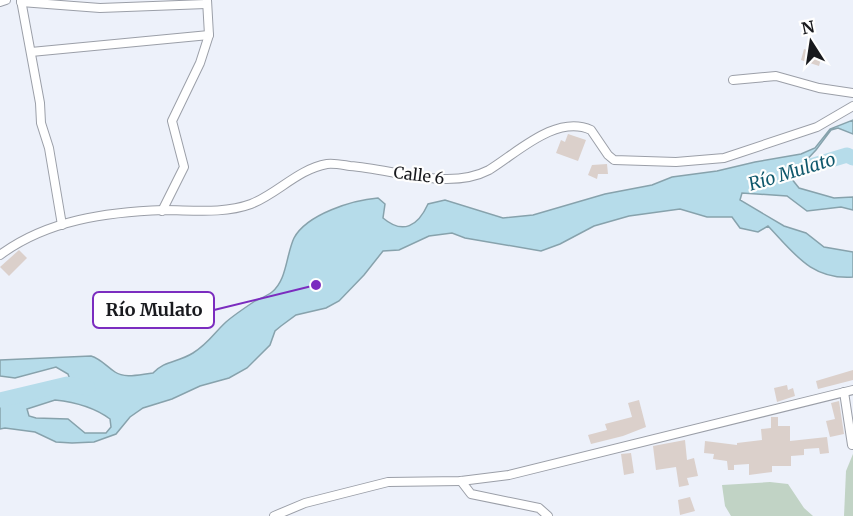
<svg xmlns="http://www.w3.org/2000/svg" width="853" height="516" viewBox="0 0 853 516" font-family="Merriweather,serif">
<rect width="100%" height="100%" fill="#edf1fa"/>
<g fill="#c1d3c5">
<path d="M853,454V516H844L846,471Z"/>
<path d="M770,482L788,484L804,508L813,516H731L725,506L722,485Z"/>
</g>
<path fill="#b6dcea" stroke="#87a2ac" stroke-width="1.5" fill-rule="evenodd" d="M853,120V134L838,128L831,130L816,150L801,166L787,173L799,188L834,198L853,197V210L841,207L807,211L787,196L742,193L740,200L784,226L806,233L824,247L853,252V277C811,280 794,253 768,226L758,232L740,228L732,217H707L680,209L629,216L594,226L560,244L541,251L465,238L452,233L429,236L399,250L383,251L364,275L339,301L326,308L296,315L281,326L275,331L270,345L247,368L229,378L200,386L172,399L143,408L130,417L116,434L94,442L72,443L56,442L35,432L5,428L0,429V406L26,397L67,387L70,380L68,374L56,367L15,378L0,376V360L91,356C101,359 106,366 115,372C125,379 141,374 153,373C165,360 177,363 193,353C209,343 213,334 226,322C234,315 246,307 255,301C261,298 267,296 272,292C287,280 286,255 294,238C307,214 353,200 378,198L385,204L383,218C403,235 418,226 428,204L445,200L503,218L533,215L605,194L652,185L672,177L717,171L755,162L801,154L815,148L830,129ZM55,400C74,402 94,407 110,419L111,427L106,433H85L68,419L36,418L29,416L27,409Z"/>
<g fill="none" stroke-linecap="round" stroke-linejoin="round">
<g stroke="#b6dcea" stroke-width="15">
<path d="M768,179L847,155L853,158"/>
<path d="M0,400L67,384L88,388"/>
</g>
</g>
<g fill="#dbd0cb">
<path d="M804,49L822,55L819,66L801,60Z"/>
<path d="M568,134L586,140L578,161L556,153L561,140L565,142Z"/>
<path d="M607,164L608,174H598L597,179L588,175L592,165Z"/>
<path d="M19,250L27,258L9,276L0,267Z"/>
<path d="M853,370V380L818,389L816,381Z"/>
<path d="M787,385L788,390L793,388L795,396L777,402L774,388Z"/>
<path d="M639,400L646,427L623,436L591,444L588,435L607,430L605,424L632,417L628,403Z"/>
<path d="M839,401L844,434L830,437L826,421L835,419L831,403Z"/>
<path d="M771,417H778V426H790V441L827,437L829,453L820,454L819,448L804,449V455L791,456V466H772V472L749,475V464L734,465V470H728L727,461L713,459L714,454L704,453L705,441L737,445V443L762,440L761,429L771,428Z"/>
<path d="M685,440L687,460L694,458L698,476L687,478L689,485L679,487L676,467L656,470L653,446Z"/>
<path d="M631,453L634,473L624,475L621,454Z"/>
<path d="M690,497L695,511L680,515L678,500Z"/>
</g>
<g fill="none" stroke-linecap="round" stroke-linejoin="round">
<defs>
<g id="street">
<path d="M21,0L40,103L41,123L49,148L62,225"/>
<path d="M0,2L6,0"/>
<path d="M21,2L100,8L206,4"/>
<path d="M31,52L209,35"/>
<path d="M733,80L776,76L819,88L853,93"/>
<path d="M162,211L184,167L172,121L200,63L209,35L207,0"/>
<path d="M0,255C47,220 107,212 164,210C192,210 224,214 251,204C277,194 298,169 327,164C334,163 343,165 350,166C393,169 449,191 489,170C517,153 556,114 591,130L608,155L614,160L676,162L724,158L817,127L853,106"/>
<path d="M844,392L852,445"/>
<path d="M461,481L471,494L539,508L548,516"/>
<path d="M274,516L305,503L388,482L461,481L509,475L853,390"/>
</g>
</defs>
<use href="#street" stroke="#9b9fa8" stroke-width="10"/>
<use href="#street" stroke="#fff" stroke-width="8"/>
</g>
<g text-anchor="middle" stroke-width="4.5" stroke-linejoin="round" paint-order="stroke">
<g font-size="16" fill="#18191d" stroke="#fefefe">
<text transform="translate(419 175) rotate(7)" y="6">Calle 6</text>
</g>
<g font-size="18" font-style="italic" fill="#0f586c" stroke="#fefefe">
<text transform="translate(792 172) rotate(-17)" y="6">Río Mulato</text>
</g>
</g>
<path fill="none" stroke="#7b2cbf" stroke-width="2" d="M316 285L214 310"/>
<circle fill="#7b2cbf" stroke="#fefefe" stroke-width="2" cx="316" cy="285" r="6"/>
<rect fill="#fefefe" stroke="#7b2cbf" stroke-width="2" x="93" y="292" width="121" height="36" rx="6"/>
<g font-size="18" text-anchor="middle" font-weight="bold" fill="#18191d">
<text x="154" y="316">Río Mulato</text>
</g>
<g transform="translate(811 42) rotate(348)" stroke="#fefefe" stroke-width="4.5" paint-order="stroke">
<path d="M0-4.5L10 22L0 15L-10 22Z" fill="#18191d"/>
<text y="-9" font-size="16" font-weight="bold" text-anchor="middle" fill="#18191d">N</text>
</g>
</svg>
